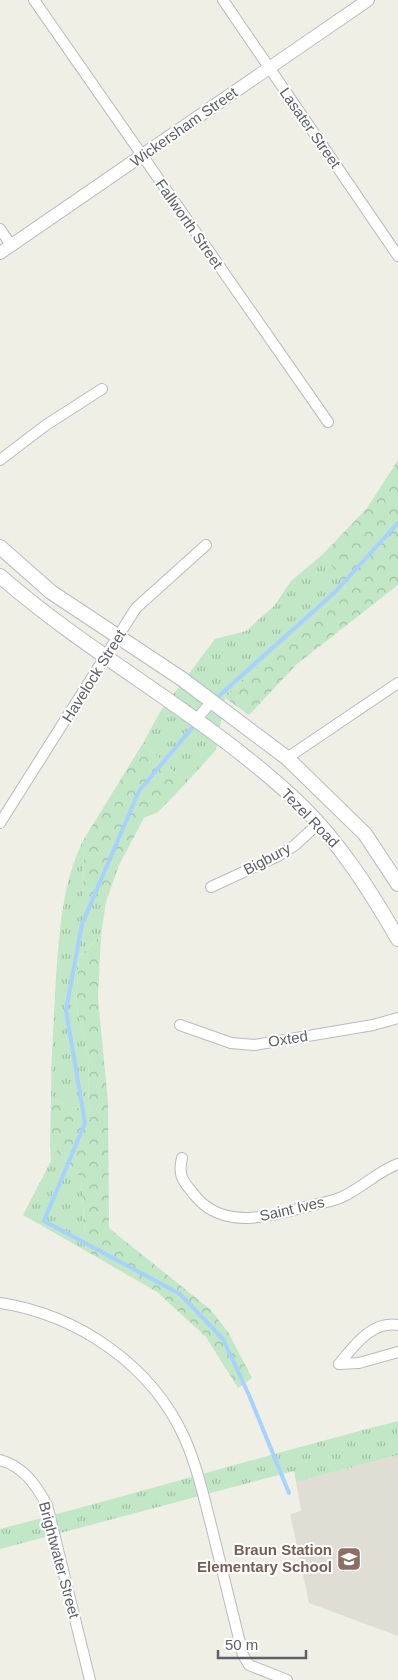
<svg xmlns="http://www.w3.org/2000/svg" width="398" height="1680" viewBox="0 0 398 1680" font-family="Helvetica,sans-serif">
<defs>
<pattern id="grass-tufts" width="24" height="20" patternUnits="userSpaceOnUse" patternTransform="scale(1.25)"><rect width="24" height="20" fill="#c2e7c6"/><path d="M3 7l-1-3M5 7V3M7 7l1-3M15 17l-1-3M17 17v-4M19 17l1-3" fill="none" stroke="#a1bfa5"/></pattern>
<pattern id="forest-crowns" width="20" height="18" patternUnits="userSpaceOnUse" patternTransform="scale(1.25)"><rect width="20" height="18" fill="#c2e7c6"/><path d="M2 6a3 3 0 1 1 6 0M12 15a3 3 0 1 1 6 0" fill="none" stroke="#a1bfa5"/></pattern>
</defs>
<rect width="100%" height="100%" fill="#f0efe6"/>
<path fill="#e0ded4" d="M398,1455V1636L309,1603L290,1514L301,1511L296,1482Z"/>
<g fill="url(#grass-tufts)">
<path d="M323,554L346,588L225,698L216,750L186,783L143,743L160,712L215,639L246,631L274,606L291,581Z"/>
<path d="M84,839L83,896L106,902L101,935L79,957L76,1004L88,1054L89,1112L51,1099C51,1058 54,1017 56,976C60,929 62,882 84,839Z"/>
<path d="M50,1144L81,1178L86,1251L23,1215L51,1161Z"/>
<path d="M398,1421V1455L296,1482L294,1471L0,1549V1529C133,1495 265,1455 398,1421Z"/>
</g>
<g fill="url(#forest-crowns)">
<path d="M398,460V585L297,664L249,715L225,698L346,588L323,554L367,508Z"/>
<path d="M143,743L186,783L158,812L144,818L119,865L106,902L83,897L84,839Z"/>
<path d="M101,935L98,999L108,1102L109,1228L211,1310L228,1332L252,1378L238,1388L206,1337L157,1292L86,1251L81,1178L50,1144L51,1099L89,1112L88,1054L76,1004L79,957Z"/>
</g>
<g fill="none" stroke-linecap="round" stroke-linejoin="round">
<g stroke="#a7d1ff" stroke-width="4">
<path d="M220,695L335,592L398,523"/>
<path d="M192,728L139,791L82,924L66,1010L85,1123L44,1221L180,1294L223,1339L249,1395L289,1493"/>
</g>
<defs>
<g id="minor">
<path d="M34,0L328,422"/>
<path d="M223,0L398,256"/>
<path d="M0,229L11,245"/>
<path d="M0,460L46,425L102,389"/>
<path d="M196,720L212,701"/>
<path d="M287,758L398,683"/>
<path d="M0,823L136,608L206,545"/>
<path d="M211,887L278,856L295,845L318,824"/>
<path d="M180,1025L231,1043L254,1045L373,1025L398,1018"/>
<path d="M182,1158C177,1178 185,1183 197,1198C225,1230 272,1216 305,1207C317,1204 331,1202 342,1197C362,1188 378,1171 398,1164"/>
<path d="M0,1303C78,1315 152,1365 185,1439C198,1469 205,1502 213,1533C223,1574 233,1615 243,1655L249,1665L287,1680"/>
<path d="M339,1364C354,1346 371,1321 398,1325"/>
<path d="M339,1364L359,1363L398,1352"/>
<path d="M0,1460C23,1466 36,1485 47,1505L90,1680"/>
</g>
<path id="tertiary" d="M0,253L368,0"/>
<g id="secondary">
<path d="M0,547L51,592L182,679L287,758L365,834L398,884"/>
<path d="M0,576C95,659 209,717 301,805C340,843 371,892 398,939"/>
</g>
</defs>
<use href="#minor" stroke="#b8bbc0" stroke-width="12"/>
<use href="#tertiary" stroke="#b8bbc0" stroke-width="14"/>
<use href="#secondary" stroke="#b9bcc2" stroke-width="16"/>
<use href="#minor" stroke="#fff" stroke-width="10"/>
<use href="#tertiary" stroke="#fff" stroke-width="12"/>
<use href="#secondary" stroke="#fff" stroke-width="14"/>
</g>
<defs>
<symbol id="school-square" viewBox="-11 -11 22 22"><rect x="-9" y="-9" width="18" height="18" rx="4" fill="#8d6e63" stroke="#fff"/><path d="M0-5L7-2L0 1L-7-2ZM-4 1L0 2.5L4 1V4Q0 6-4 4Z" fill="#fff"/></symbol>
</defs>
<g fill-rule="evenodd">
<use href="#school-square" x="335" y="1545" width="28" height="28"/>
</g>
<g text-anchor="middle" stroke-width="4" stroke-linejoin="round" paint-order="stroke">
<g font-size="15" fill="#5d6166" stroke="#fff">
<text transform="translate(184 127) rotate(-35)" y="5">Wickersham Street</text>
<text transform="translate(310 128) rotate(55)" y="5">Lasater Street</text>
<text transform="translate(189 224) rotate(55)" y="5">Fallworth Street</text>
<text transform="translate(94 676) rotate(-58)" y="5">Havelock Street</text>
<text transform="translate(310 818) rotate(46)" y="5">Tezel Road</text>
<text transform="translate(267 859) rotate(-28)" y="5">Bigbury</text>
<text transform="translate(288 1039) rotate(-9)" y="5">Oxted</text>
<text transform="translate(292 1209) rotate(-13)" y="5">Saint Ives</text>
<text transform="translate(59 1560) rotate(75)" y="5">Brightwater Street</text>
</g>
<g font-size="15" font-weight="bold" fill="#785e54" stroke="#fff" text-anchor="end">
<text x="332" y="1555">Braun Station<tspan x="332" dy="17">Elementary School</tspan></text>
</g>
</g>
<path d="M218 1650v8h88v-8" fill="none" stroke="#5d6166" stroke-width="2.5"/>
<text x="225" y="1650" font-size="15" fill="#5d6166" stroke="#ffffff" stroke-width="4" paint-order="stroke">50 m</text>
</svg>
